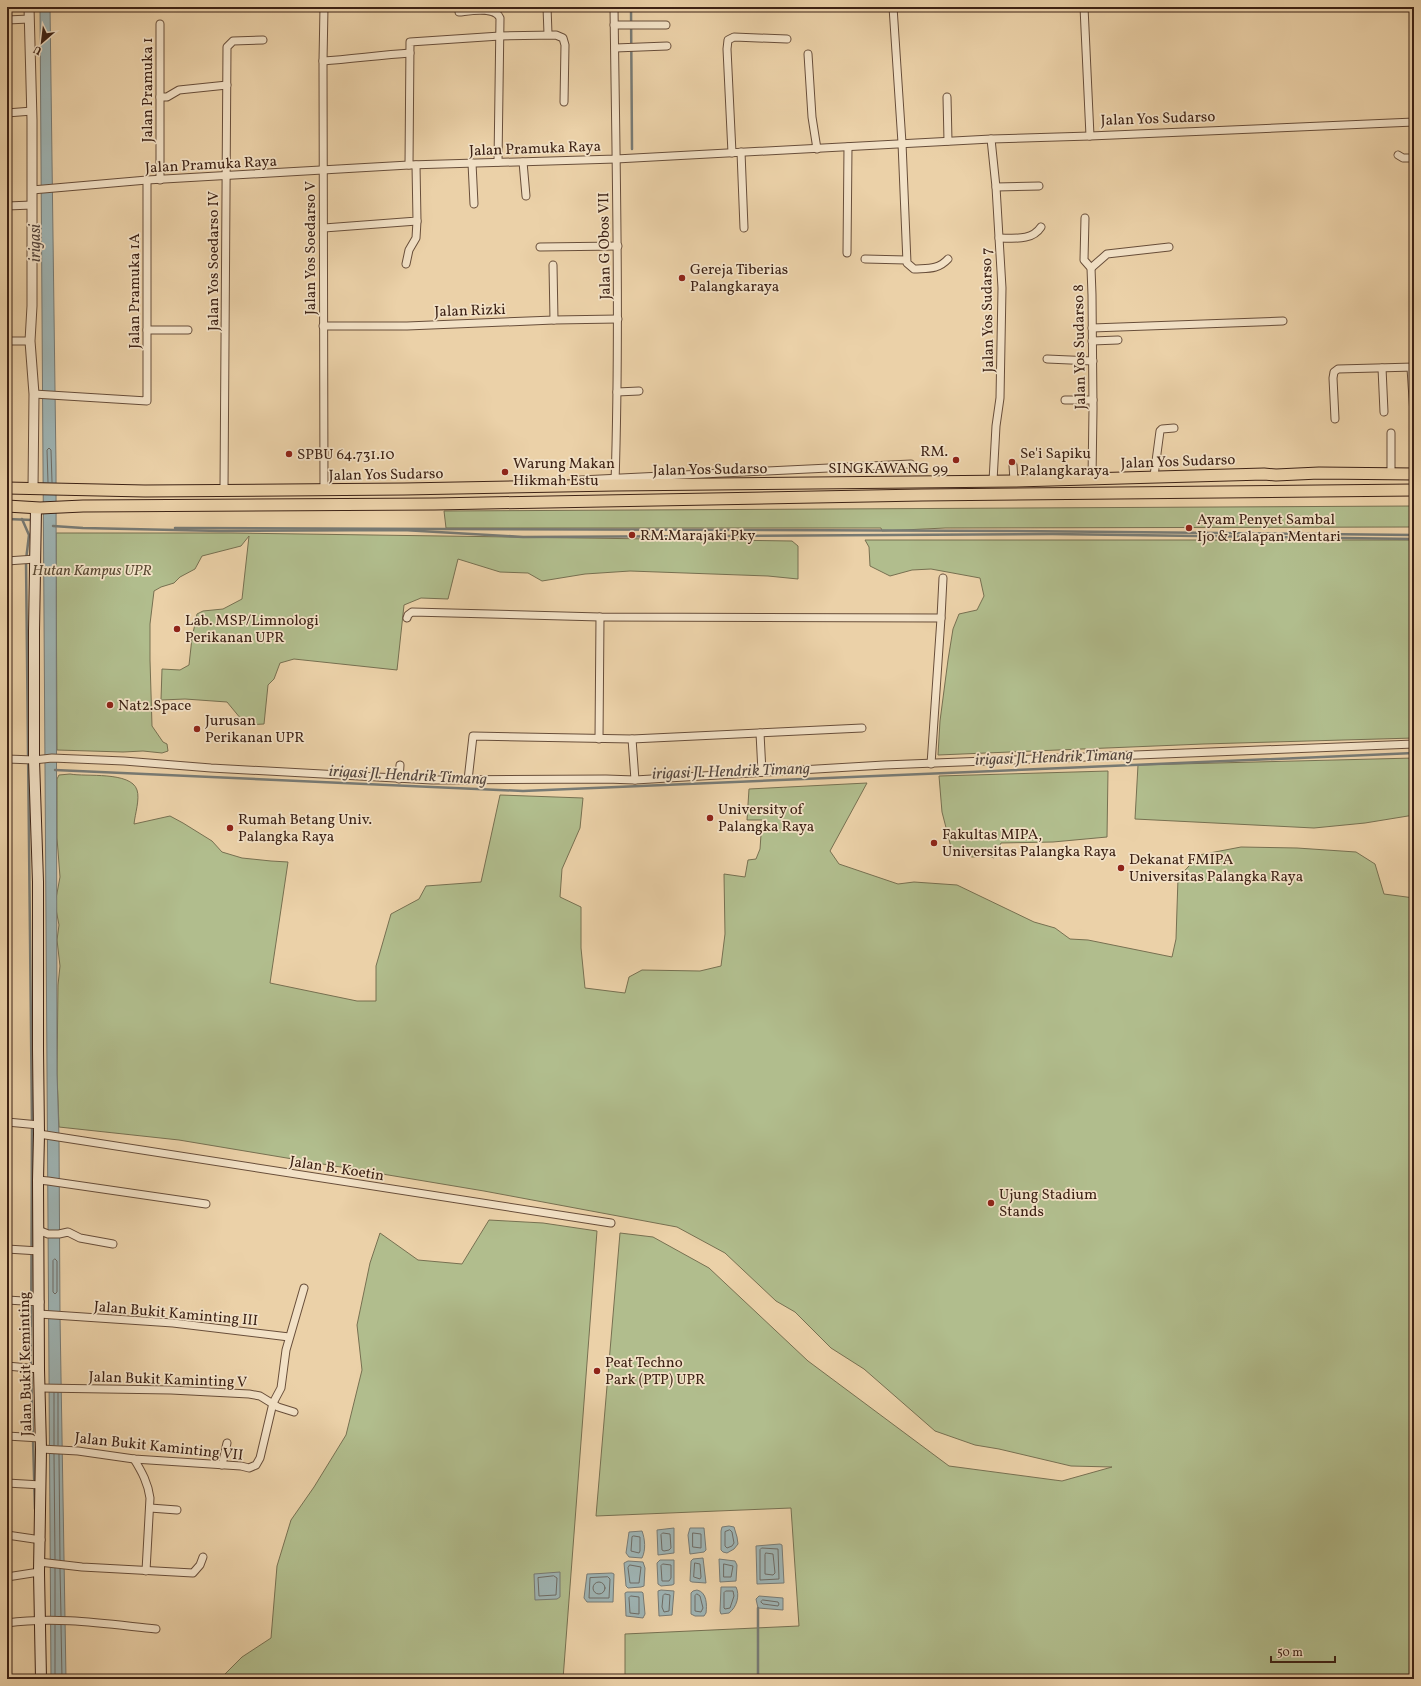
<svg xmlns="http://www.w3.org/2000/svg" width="1421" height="1686" viewBox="0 0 1421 1686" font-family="Vollkorn,serif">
<rect width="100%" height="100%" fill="#ebd1a8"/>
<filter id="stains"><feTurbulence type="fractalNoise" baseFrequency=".005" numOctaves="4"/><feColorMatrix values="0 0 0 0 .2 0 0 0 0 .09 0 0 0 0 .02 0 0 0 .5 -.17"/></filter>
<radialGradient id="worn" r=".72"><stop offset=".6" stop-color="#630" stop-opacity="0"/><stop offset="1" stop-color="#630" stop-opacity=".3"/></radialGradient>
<g fill="#b1bd8d" stroke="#777051">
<path d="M1414,506V527L945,528L882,531L881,528H446L444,511Z"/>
<path d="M56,533H231L792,541L798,546V579L768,576L630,571L585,574L542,581L528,573L500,572L458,559L448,599L421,598L404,605L397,670L294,659L280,663L274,679L268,685L264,724L246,725L227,702L185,699L161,700L162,669L180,670L189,665L192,638L197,614L203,611L223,609L242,599L249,536L241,546L202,556L195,569L180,577L174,583L161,587L154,591L150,624V660L152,726L163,742L167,744L168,751L162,753L143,751L123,752L57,750Z"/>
<path d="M865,540H1414V738L1203,744L938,755L940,721L948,660L953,629L959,614L977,610L984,596L980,578L931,569L912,570L890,576L870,566L869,547Z"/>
<path d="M1414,758V815L1365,823L1314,828L1135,819L1138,765Z"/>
<path d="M1108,771L1107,837L1053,842L1001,843L994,858L989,856L972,857L951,847L942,812L939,776Z"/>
<path d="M70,774C85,777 131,771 137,790C140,799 135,814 134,824L170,816L183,823L212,841L222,852L242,858L271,861L288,862L270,983L357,1001H376V966L391,914L419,899L426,886L481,882L500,795L583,798L580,828L562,869L560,897L581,907V948L585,988L625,993L629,977L642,970L700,971L721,966L725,934L724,874L745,877L748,860L756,859L760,849L762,820H747L749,789L867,783L830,851L839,864L898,884L914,882L957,885L1034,922L1055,928L1070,939L1088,940L1172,957L1176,939L1178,878L1199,855L1241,847L1297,848L1356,852L1375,864L1384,894L1414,898V1679H625V1634L799,1626L791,1508L596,1516L620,1233L653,1237L709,1268L808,1361L949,1466L1062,1481L1112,1467L1071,1466L999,1449L975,1445L935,1431L864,1369L831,1348L795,1312L776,1301L725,1253L677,1227L484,1191L179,1140L59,1127L57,1074L58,985L60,966L57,940L59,925L55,904L60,877L57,838V779L59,775Z"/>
<path d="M489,1220L543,1223L597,1231L563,1679H220L242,1657L271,1638L277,1566L291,1520L314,1487L346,1435L362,1370L357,1325L370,1263L380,1233L418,1260L462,1264Z"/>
</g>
<g fill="#9eb4b4" stroke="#777a74">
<path d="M40,7H50L56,466L57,1074L59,1137L60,1316L66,1679H51Z"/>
<path d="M729,1526L734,1527L737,1537L738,1544L734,1549L727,1553L723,1552L721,1550V1531L722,1527Z"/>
<path d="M674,1528V1553L658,1555L657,1530Z"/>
<path d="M690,1528H704L706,1550L704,1552L690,1554L688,1535Z"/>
<path d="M642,1531C645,1539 646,1550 642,1558L629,1557L626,1553L629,1532Z"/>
<path d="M780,1544L782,1545L784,1583L757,1584L756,1546Z"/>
<path d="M703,1558L706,1583L692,1582L690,1581L691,1561L693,1559Z"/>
<path d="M719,1559L735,1561L737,1565L736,1581L720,1582Z"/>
<path d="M660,1560H674V1584L672,1585L661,1586L658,1584L657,1563Z"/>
<path d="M628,1561L643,1562L645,1568L644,1586L641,1587L628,1588L626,1586L624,1563Z"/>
<path d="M560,1572V1597L557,1599L535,1600L534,1574Z"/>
<path d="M612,1573L614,1574L613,1602H587L584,1598L587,1574Z"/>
<path d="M721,1587H736C740,1595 737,1607 729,1613L721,1614L720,1611Z"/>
<path d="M661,1590L674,1591L672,1615L659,1616L658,1594V1591Z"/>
<path d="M697,1590C707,1592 707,1605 706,1613L704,1616H695L691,1614V1593L693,1591Z"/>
<path d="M627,1592H642L643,1593L645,1614L643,1618L626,1616L625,1593Z"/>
<path d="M759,1596L783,1598V1610L758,1608L756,1599Z"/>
</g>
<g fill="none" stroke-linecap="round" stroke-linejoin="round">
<g stroke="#6e6b64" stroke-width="1">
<path d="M48,482L47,450L49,448L51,450L52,482"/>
<path d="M55,1259L57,1261V1292L55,1294L53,1292V1261Z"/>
<path d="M54,1393V1445"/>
<path d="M58,1393V1445"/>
<path d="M54,1454L55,1559"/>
<path d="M59,1454L60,1560"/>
<path d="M730,1530L732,1532L734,1543L732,1546L727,1548L725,1546V1532Z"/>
<path d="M663,1533L670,1534L671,1548L669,1550L664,1551L662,1550L661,1535Z"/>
<path d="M693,1533L701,1534V1548L693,1547Z"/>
<path d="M634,1536L640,1537V1551L639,1553L631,1551L632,1537Z"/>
<path d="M762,1548L778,1549L779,1579L760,1580V1550Z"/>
<path d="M766,1553L773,1554L775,1573L773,1575L765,1574V1555Z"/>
<path d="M695,1563L700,1564L701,1577L700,1579L694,1577Z"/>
<path d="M663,1564L671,1565V1578L669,1581H662L661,1566Z"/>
<path d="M724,1564L733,1566L731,1577H724Z"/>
<path d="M630,1565L641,1567L639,1583H630L628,1568Z"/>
<path d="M55,1568V1616"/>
<path d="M60,1569L61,1616"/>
<path d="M554,1576L557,1578L556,1595L539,1596L538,1578Z"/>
<path d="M608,1577L610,1579L609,1598H589L590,1578Z"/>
<circle cx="599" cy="1588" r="6"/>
<path d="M726,1591H733L734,1596L730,1608L725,1609L724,1608V1593Z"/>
<path d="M665,1594L670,1595L669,1611L664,1612L662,1607L663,1596Z"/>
<path d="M697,1594L700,1596L703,1608L701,1612L695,1611V1596Z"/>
<path d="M631,1596L639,1597V1614L630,1613L629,1598Z"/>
<path d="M763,1600L778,1602L779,1604L778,1606L763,1604L761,1602Z"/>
<path d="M55,1625V1679"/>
<path d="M61,1625L62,1679"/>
</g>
<g stroke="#777a74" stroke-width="2.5">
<path d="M631,7L632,149"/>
<path d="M7,519L33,520"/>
<path d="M22,519L29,535L26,560L32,1124L31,1369L35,1509"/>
<path d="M53,526L83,528L221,531L403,530L523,537L1052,534L1414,539"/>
<path d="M175,528L1016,531L1414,535"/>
<path d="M55,770L523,791L1414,753"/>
<path d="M758,1679V1608"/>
</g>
<defs>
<g id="minor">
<path d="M324,7L323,61L324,490"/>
<path d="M547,7L548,34"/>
<path d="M614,7C616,166 620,324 615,483"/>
<path d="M893,7L902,143L907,263L914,269C927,268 938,270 948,259"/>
<path d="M1084,7L1090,136"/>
<path d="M459,12C470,11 495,6 500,18L498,162"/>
<path d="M7,20L29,19"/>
<path d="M160,24V180"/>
<path d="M614,25H666"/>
<path d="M615,48L667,46"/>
<path d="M808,54L812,117L817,149"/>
<path d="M323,61C352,59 380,55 410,53"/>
<path d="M160,97H167L179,90L227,85"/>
<path d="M947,97L948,141"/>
<path d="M7,113L32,111"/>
<path d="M991,139L996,187L1002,288L1000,398L996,426L993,481"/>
<path d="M741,152L744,228"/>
<path d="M732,153L727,49L728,40L734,37L787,39"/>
<path d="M1398,155L1403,158H1414"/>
<path d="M523,162L526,196"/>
<path d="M472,163L474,204"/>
<path d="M409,165L410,42L500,36L556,35L563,38L565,45L564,102"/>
<path d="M996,187L1039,186"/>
<path d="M32,190L147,180L409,165L616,159L991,139L1090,136L1414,122"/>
<path d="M7,206L32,205"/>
<path d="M1085,218L1084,260L1091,268L1092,295L1093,409L1092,478"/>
<path d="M324,228L417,221L416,165"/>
<path d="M999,238C1014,238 1032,241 1041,227"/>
<path d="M540,247L618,246"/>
<path d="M847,253L848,147"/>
<path d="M865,259L906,260"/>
<path d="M406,264L409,250L416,238L417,221"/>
<path d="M553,265L554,320"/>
<path d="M1091,268L1107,254L1169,247"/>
<path d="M323,326H407L554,320L618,319"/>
<path d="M1092,328L1283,321"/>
<path d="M147,330H188"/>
<path d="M7,341H30"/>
<path d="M1092,341L1118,340"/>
<path d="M1047,359L1093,361"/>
<path d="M1382,368L1384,412"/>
<path d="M1411,368L1414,414"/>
<path d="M617,392L639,391"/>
<path d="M34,394L147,401V180"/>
<path d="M1065,400H1093"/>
<path d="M1335,419L1333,378L1334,372L1338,369L1414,367"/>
<path d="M1013,465L1014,481"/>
<path d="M1391,474V433"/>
<path d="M1154,476L1160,431L1162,429L1174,428"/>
<path d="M580,480L911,464"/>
<path d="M224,490L227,47L233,41L263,40"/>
<path d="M7,561L35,559"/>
<path d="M407,618L408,615L412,612L600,617L941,618L931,764"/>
<path d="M941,618L943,578"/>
<path d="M760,733L762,772"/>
<path d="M599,739L600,617"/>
<path d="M632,739L635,780"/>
<path d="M7,759L34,760L52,758L124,761L211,768L432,780L606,779L635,780L884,765L1414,744"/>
<path d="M399,779L400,765"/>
<path d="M468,780L473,736L632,739L862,728"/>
<path d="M7,1122L39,1125"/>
<path d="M39,1134L611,1223"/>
<path d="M38,1180L48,1181L206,1204"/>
<path d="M38,1230L48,1234H59L68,1232L80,1238L113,1244"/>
<path d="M7,1249L39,1251"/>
<path d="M7,1300L40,1302"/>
<path d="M39,1314L173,1323L289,1337"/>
<path d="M7,1366L39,1369"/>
<path d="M40,1388L171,1390L249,1394L260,1396L278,1407L294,1412"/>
<path d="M7,1436L40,1438"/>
<path d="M41,1449L78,1451L134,1459L241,1466L249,1468L256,1465L260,1458L273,1403L281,1388L286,1350L304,1288"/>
<path d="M134,1459C142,1472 148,1483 150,1498L146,1571"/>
<path d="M222,1465L227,1443"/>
<path d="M7,1483L41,1485"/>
<path d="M150,1508L177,1510"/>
<path d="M7,1535L41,1540"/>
<path d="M39,1562L82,1567L193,1573L200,1565L203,1557"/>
<path d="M7,1577L39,1572"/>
<path d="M7,1623C57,1616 107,1624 156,1629"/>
</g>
<path id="tertiary" d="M29,7L32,120V306L30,341L34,394L33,488"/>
<path id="secondary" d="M36,508L34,631V760L38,882V1050L39,1134L38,1180L39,1369L41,1449L39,1572L41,1679"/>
<g id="primary">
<path d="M7,488L145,491L404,489L615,485L1014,481L1264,474L1276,475L1319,473L1414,474"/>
<path d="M7,506L40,508L83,506L435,504L922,495L1414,490"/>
</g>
</defs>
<use href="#minor" stroke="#684e3a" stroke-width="9"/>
<use href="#tertiary" stroke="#684e3a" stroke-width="11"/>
<use href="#secondary" stroke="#3d2215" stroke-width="12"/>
<use href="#primary" stroke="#3d2215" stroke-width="13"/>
<use href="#minor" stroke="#f2e1c6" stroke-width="7"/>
<use href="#tertiary" stroke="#f2e1c6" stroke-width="9"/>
<use href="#secondary" stroke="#f2e1c6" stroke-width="10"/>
<use href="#primary" stroke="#ebd1a8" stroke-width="11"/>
</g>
<g fill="#8f2418" stroke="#f2e1c6" stroke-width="1.5">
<circle cx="682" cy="278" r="4"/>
<circle cx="289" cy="454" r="4"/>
<circle cx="956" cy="460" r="4"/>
<circle cx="1012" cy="462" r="4"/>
<circle cx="505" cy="472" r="4"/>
<circle cx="1189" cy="528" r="4"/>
<circle cx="632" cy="535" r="4"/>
<circle cx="177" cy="629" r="4"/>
<circle cx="110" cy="705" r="4"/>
<circle cx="197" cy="729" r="4"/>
<circle cx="710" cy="818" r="4"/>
<circle cx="230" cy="828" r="4"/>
<circle cx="934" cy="843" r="4"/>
<circle cx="1121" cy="868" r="4"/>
<circle cx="991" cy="1203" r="4"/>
<circle cx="597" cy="1371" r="4"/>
</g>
<g text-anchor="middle" stroke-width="3.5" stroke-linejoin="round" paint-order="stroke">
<g font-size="15" fill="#3d2215" stroke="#f2e1c6">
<text transform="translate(147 90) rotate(-90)" y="5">Jalan Pramuka 1</text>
<text transform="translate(1158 118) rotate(-2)" y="5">Jalan Yos Sudarso</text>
<text transform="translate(535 148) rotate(-2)" y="5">Jalan Pramuka Raya</text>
<text transform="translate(211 164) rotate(-3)" y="5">Jalan Pramuka Raya</text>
<text transform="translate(604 246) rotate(-91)" y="5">Jalan G Obos VII</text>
<text transform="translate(310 248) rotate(-90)" y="5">Jalan Yos Soedarso V</text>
<text transform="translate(213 261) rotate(-90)" y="5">Jalan Yos Soedarso IV</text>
<text transform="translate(134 291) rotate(-90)" y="5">Jalan Pramuka 1A</text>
<text transform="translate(470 310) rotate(-2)" y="5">Jalan Rizki</text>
<text transform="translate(987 310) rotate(-91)" y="5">Jalan Yos Sudarso 7</text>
<text transform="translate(1079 347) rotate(-91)" y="5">Jalan Yos Sudarso 8</text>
<text transform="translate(1178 461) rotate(-2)" y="5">Jalan Yos Sudarso</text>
<text transform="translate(710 469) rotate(-1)" y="5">Jalan Yos Sudarso</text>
<text transform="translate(386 474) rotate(-1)" y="5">Jalan Yos Sudarso</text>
<text transform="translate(337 1168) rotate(9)" y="5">Jalan B. Koetin</text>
<text transform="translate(176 1313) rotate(5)" y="5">Jalan Bukit Kaminting III</text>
<text transform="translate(25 1364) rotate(-91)" y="5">Jalan Bukit Keminting</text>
<text transform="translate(168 1379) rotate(2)" y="5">Jalan Bukit Kaminting V</text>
<text transform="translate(159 1446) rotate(6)" y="5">Jalan Bukit Kaminting VII</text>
</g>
<g font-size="15" fill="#3d2215" stroke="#f2e1c6" text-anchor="start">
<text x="690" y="274">Gereja Tiberias<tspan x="690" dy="17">Palangkaraya</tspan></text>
<text x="948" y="456" text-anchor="end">RM.<tspan x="948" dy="17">SINGKAWANG 99</tspan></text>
<text x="1020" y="458">Se'i Sapiku<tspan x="1020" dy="17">Palangkaraya</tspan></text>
<text x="297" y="459">SPBU 64.731.10</text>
<text x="513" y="468">Warung Makan<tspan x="513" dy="17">Hikmah Estu</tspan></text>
<text x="1197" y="524">Ayam Penyet Sambal<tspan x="1197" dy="17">Ijo &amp; Lalapan Mentari</tspan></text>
<text x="640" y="540">RM.Marajaki Pky</text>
<text x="185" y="625">Lab. MSP/Limnologi<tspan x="185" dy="17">Perikanan UPR</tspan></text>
<text x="118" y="710">Nat2.Space</text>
<text x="205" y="725">Jurusan<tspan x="205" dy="17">Perikanan UPR</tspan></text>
<text x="718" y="814">University of<tspan x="718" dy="17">Palangka Raya</tspan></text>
<text x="238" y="824">Rumah Betang Univ.<tspan x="238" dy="17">Palangka Raya</tspan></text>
<text x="942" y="839">Fakultas MIPA,<tspan x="942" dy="17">Universitas Palangka Raya</tspan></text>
<text x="1129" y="864">Dekanat FMIPA<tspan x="1129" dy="17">Universitas Palangka Raya</tspan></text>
<text x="999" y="1199">Ujung Stadium<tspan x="999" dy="17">Stands</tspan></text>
<text x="605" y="1367">Peat Techno<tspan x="605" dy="17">Park (PTP) UPR</tspan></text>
</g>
<g font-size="15" font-style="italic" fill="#5a4933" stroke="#f2e1c6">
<text x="92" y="575">Hutan Kampus UPR</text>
</g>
<g font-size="16" font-style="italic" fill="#55463d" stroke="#f2e1c6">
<text transform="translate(34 243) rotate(-90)" y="6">irigasi</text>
<text transform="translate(1054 756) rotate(-2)" y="6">irigasi Jl. Hendrik Timang</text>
<text transform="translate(731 770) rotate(-2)" y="6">irigasi Jl. Hendrik Timang</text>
<text transform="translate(408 774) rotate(3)" y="6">irigasi Jl. Hendrik Timang</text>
</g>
</g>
<rect width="1421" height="1686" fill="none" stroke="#ebd1a8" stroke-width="24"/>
<rect x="8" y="8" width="1405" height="1670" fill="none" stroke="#3d2215" stroke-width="2"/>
<rect x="12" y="12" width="1397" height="1662" fill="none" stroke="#3d2215"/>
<g transform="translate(42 42) rotate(208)" stroke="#f2e1c6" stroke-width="3" paint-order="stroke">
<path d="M0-3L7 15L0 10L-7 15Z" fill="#3d2215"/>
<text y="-6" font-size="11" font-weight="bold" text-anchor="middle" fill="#3d2215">U</text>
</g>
<path d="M1271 1656v6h64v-6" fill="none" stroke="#3d2215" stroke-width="2"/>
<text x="1277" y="1656" font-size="12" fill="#3d2215" stroke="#f2e1c6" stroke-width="3" paint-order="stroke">50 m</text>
<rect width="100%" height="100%" filter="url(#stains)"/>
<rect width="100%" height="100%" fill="url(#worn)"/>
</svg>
